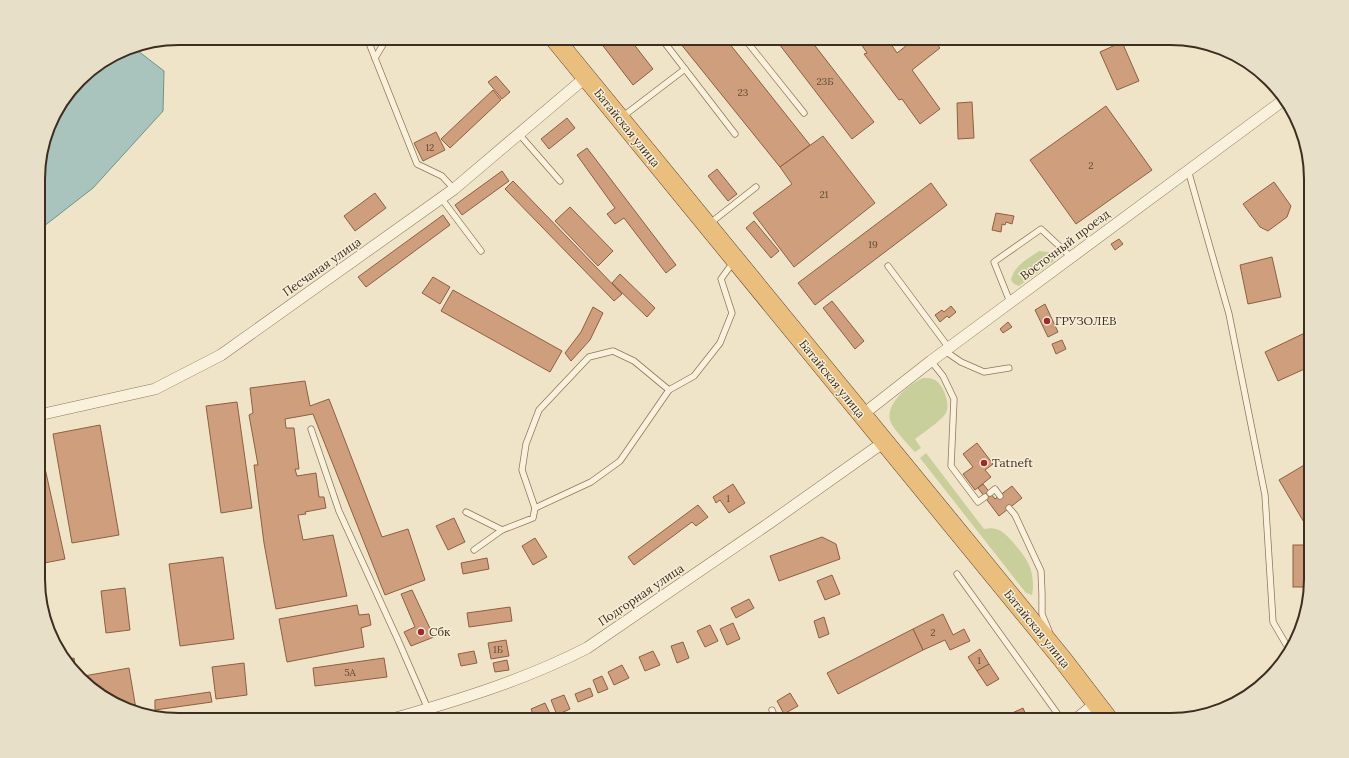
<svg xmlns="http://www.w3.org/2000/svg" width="1349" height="758" viewBox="0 0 1349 758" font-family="Lora,serif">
<rect width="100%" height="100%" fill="#f0e4c8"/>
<g fill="#c9cf9b">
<path d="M1039,251L1049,252L1052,256L1054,261L1019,286L1014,284L1011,280C1014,265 1028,259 1039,251Z"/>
<path d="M923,378C927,378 931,378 935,380C943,384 951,405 946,413C941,421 923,433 915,439L921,448L915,452C909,446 894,429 891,423C883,405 909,384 923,378Z"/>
<path d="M926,453L984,529C989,528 994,528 999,530C1007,533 1026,557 1029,565C1033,573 1034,587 1032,595L1026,593L920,458Z"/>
</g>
<path fill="#a9c4bc" stroke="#6f938a" d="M133,47L164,71L163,111L93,188L39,230V160L53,116L86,73L125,49Z"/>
<g fill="#cf9f7d" stroke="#8d5f41">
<path d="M597,38H629L653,69L633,85Z"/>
<path d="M676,38H725L810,145L780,167Z"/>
<path d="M779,38H809L874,122L852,139L776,40Z"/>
<path d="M857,38H887L897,53L916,38H932L940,48L912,70L940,109L920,124L902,99L899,100L864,54L867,53Z"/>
<path d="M1088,38H1100L1101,40L1092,45Z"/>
<path d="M1122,42L1139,81L1117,90L1100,52Z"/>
<path d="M496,76L510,92L502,99L488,82Z"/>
<path d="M493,90L501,100L450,148L441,139Z"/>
<path d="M972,102L974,138L958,139L957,103Z"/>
<path d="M1106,106L1152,170L1076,224L1030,160Z"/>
<path d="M567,118L575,128L549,149L541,139Z"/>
<path d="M436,132L445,150L423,161L414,143Z"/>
<path d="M823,136L875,203L794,267L753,213L792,184L780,167Z"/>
<path d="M587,148L676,265L666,273L624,218L615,224L607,214L615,208L577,155Z"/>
<path d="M717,169L737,194L728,201L708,176Z"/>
<path d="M502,171L509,181L462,215L455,205Z"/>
<path d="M513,181L622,294L614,301L505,189Z"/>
<path d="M1274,182L1291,206L1287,217L1268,231L1260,227L1243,204Z"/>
<path d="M931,183L947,205L815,305L798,283Z"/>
<path d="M375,193L386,208L355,231L344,216Z"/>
<path d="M570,207L613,251L598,266L555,221Z"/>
<path d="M996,213L1014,216L1012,224L1006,222L1005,225L1002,224L1001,232L992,230Z"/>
<path d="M443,215L450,225L366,287L358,277Z"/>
<path d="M754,221L779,251L771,258L746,228Z"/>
<path d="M1119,239L1123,244L1115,250L1111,244Z"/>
<path d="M1272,257L1281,297L1248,304L1240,265Z"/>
<path d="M620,274L655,308L647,317L612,283Z"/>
<path d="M433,277L450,287L440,304L422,293Z"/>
<path d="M453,290L562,351L550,372L441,311Z"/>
<path d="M832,301L864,341L855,349L823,308Z"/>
<path d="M1045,304L1058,332L1048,337L1035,310Z"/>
<path d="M951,306L956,312L949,318L947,316L940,322L935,315L942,310L944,312Z"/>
<path d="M593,307L603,313L590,340L571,361L565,353L581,332Z"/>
<path d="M1008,322L1012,327L1003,333L1000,329Z"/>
<path d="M1311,330V366L1278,381L1265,352Z"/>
<path d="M1062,340L1066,349L1056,354L1052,344Z"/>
<path d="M305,381L310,406L329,399L382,537L408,529L425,580L385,595L313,414L285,419L286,428H294L299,469H295L297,476L316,473L319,497H324L326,508L305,512L306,514L298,515L303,540L333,535L347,596L276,609L264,543L254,465H258L249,415L253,413L250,388Z"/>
<path d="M237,402L252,508L221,513L206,406Z"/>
<path d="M100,425L119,535L72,543L53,434Z"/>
<path d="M39,441L65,559L39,564Z"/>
<path d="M977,443L993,464L985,470L991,477L975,490L963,474L973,467L963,454Z"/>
<path d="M1311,461V521L1305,524L1279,480Z"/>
<path d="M733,484L745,503L729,513L720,500L716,503L713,497Z"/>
<path d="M983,484L995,499L1012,486L1022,498L999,516L978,488Z"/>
<path d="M698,505L708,517L696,526L692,522L634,565L628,557Z"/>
<path d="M454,518L465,542L448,550L436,526Z"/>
<path d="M822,537L836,544L840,559L779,581L770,556Z"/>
<path d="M535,538L547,557L533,565L522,546Z"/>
<rect x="1293" y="545" width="18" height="42"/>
<path d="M223,557L234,639L180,646L169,564Z"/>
<path d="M487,558L489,569L463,574L461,563Z"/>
<path d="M832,575L840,594L825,600L817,581Z"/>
<path d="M125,588L130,630L106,633L101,591Z"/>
<path d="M412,590L434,637L411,646L404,632L415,627L401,594Z"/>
<path d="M749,599L754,608L736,618L731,608Z"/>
<path d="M357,605L359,615L369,614L371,625L361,628L364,647L287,662L279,619Z"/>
<path d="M510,607L512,621L469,627L467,613Z"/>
<path d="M943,614L953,635L964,629L970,641L950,650L945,640L923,650L913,629Z"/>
<path d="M824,617L829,634L819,638L814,621Z"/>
<path d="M733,623L740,639L727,645L720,629Z"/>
<path d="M710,625L718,641L705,647L697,631Z"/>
<path d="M913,629L923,650L838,694L827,673Z"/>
<path d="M506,640L509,656L491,659L488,643Z"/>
<path d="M683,642L689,658L677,663L671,646Z"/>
<path d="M980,649L989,664L977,671L968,657Z"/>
<path d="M474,651L477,663L461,666L458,654Z"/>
<path d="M653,651L660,665L645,671L639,657Z"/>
<path d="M74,658L76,671L64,660Z"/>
<path d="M384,658L387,677L315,686L313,668Z"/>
<path d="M507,660L509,670L495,672L493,663Z"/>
<path d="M244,663L247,695L216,699L212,667Z"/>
<path d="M989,664L999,679L987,686L977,671Z"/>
<path d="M622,665L629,678L614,685L608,672Z"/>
<path d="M129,668L136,709L109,701L84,678V676Z"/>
<path d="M602,676L608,689L598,693L593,680Z"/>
<path d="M590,688L593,696L578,702L575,694Z"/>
<path d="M210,692L212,702L155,710V700Z"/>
<path d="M790,693L798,706L784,714L777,701Z"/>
<path d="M564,695L570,709L557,715L551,700Z"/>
<path d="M545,703L552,718L547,720H535L531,709Z"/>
<path d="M1023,708L1028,720H1010L1008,715Z"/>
<path d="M525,713L527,720H512L511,718Z"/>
</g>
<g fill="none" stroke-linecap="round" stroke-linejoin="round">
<defs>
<g id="service">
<path d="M367,38L417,164L442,176L454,189"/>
<path d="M661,38L735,134"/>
<path d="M744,38L804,113"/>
<path d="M375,58L387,38"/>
<path d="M622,117L685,69"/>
<path d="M519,134L560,181"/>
<path d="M1188,170L1229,314L1265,495L1273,622L1290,651"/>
<path d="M441,198L481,251"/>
<path d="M709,224L756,187"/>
<path d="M888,266L949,348"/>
<path d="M1010,302L994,262L1041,229L1071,257"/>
<path d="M945,351L961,362L984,372L1009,368"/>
<path d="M931,361L943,376L954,399L951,466L978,502L985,497"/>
<path d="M311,429L339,511L398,640L428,709"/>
<path d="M990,493L995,489L1000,496"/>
<path d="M535,508L591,482L620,461L669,390"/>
<path d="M1009,508L1015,515L1041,571L1042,594V614L1049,631"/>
<path d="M466,512L502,530"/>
<path d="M474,550L502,530L533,518L535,508L522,470L526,444L539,410L589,357L613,351L634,361L669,390L694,376L720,343L732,313L721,279L734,261"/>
<path d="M957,574L1062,720"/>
<path d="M772,710L776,720"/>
</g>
<g id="minor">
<path d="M39,415L155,389L221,355L454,189L586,77"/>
<path d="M862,415L931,361L1285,99"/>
<path d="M389,720C456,701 525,680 587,648L771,522L884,442"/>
<path d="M1075,720L1096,703"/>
</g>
<path id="trunk" d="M554,38L1063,660L1109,720"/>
</defs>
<use href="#service" stroke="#8d765c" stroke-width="7"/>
<use href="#minor" stroke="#8d765c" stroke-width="12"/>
<use href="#trunk" stroke="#5b4430" stroke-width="20"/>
<use href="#service" stroke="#faf1dc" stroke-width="5.5"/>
<use href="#minor" stroke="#faf1dc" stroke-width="11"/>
<use href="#trunk" stroke="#eabe7c" stroke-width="19"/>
</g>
<g fill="#9e2a2b" stroke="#f7eed8" stroke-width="1.5">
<circle cx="1047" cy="321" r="4"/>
<circle cx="984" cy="463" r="4"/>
<circle cx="421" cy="632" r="4"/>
</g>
<g text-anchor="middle" stroke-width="3" stroke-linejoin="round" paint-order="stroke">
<g font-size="10" fill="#624a37">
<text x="825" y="85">23Б</text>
<text x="743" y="96">23</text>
<text x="430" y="151">12</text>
<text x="1091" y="169">2</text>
<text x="824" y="198">21</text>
<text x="873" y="248">19</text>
<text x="728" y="502">1</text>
<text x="933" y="636">2</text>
<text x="498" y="653">1Б</text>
<text x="979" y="664">1</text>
<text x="350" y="676">5А</text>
</g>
<g font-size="12" fill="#3d2e20" stroke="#f7eed8">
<text transform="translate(627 128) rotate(51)" y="4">Батайская улица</text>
<text transform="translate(1065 245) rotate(-37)" y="4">Восточный проезд</text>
<text transform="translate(322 267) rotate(-35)" y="4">Песчаная улица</text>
<text transform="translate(832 379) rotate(51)" y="4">Батайская улица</text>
<text transform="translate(641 595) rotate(-34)" y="4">Подгорная улица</text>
<text transform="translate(1037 629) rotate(51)" y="4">Батайская улица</text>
</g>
<g font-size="12" fill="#3d2e20" stroke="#f7eed8" text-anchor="start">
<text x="1055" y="325">ГРУЗОЛЕВ</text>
<text x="992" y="467">Tatneft</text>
<text x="429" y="636">Сбк</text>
</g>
</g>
<path d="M0 0H1349V758H0ZM179 45H1170A134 134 0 0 1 1304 179V579A134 134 0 0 1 1170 713H179A134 134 0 0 1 45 579V179A134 134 0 0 1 179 45Z" fill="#e8dfc9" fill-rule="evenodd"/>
<path fill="none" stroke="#3d2e20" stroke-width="2" d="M179 45H1170A134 134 0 0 1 1304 179V579A134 134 0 0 1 1170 713H179A134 134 0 0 1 45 579V179A134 134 0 0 1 179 45Z"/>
</svg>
